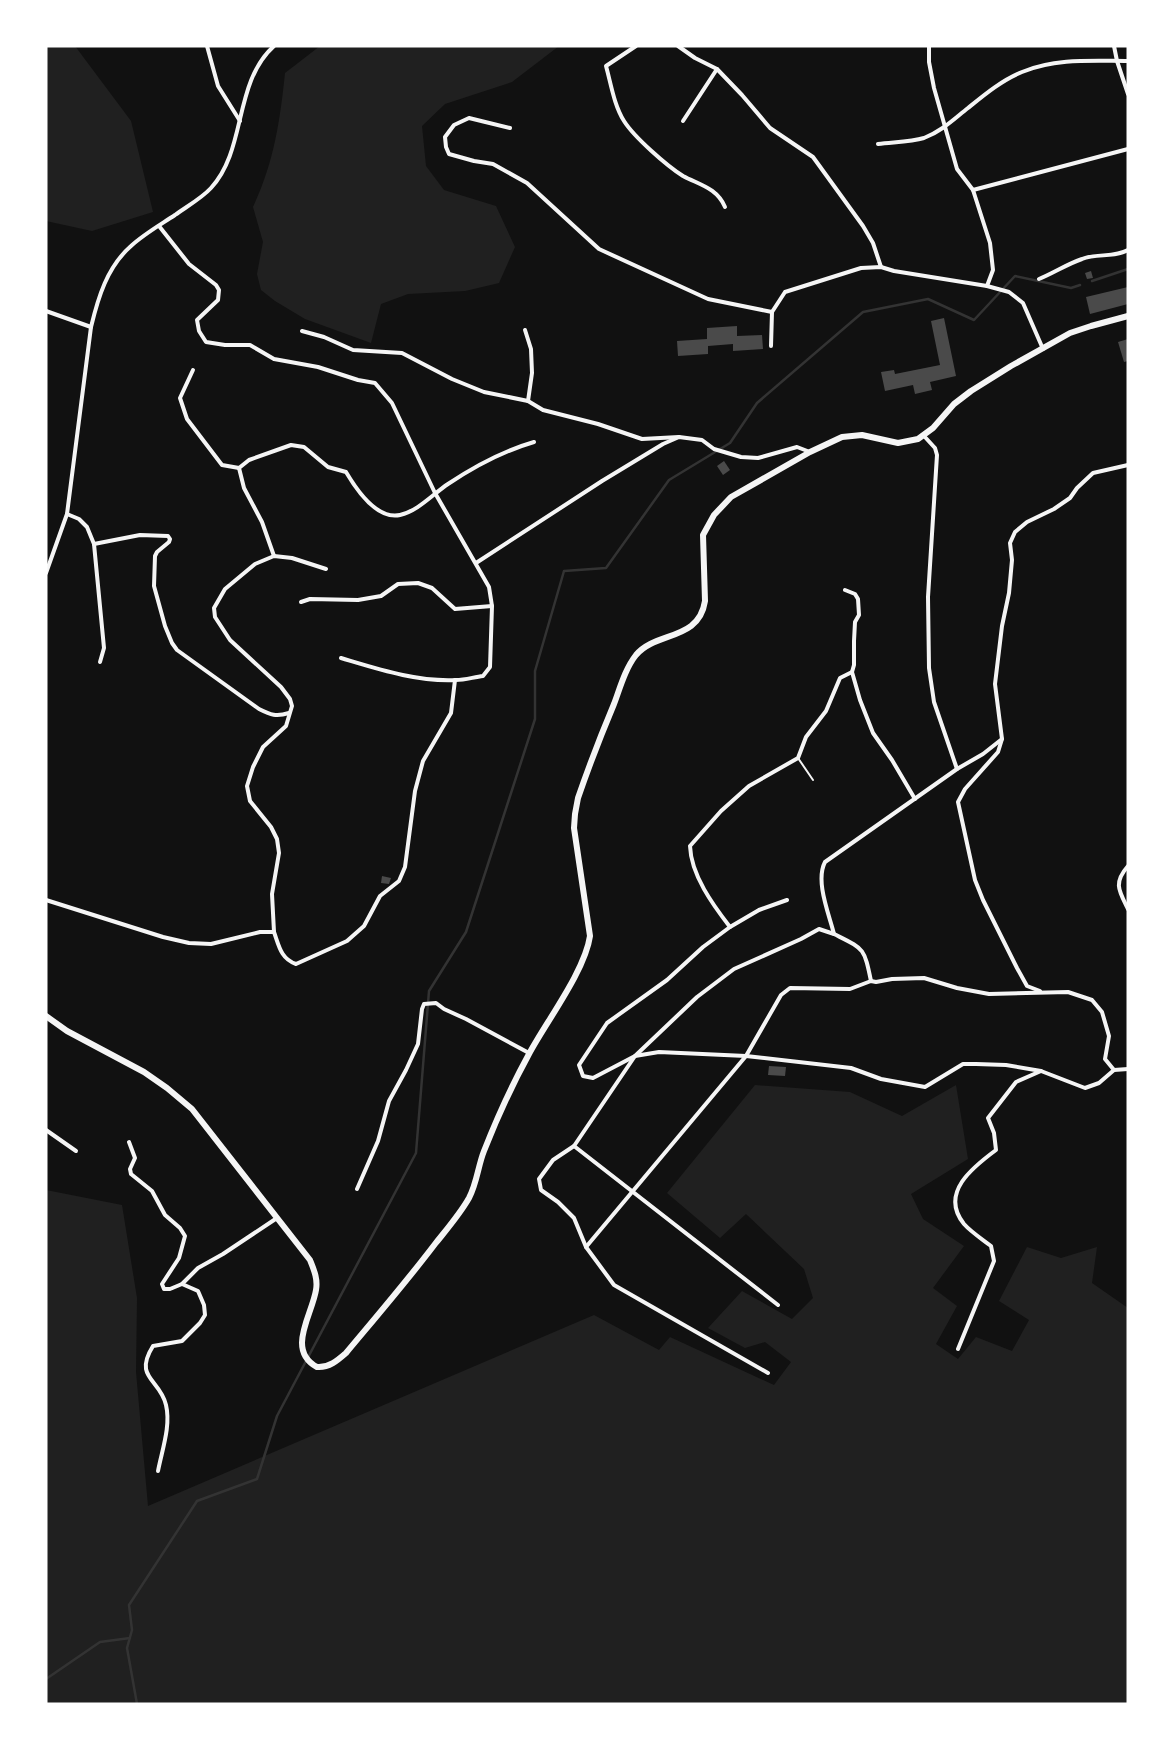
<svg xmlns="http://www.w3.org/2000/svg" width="1174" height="1750" viewBox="0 0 1174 1750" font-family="'Noto Sans',sans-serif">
<rect width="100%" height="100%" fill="#111"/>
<g fill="#202020">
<path d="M46,46H75L131,121L153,212L92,231L46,221Z"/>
<path d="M320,46H559L512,82L445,104L422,126L426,166L444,190L496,206L515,247L499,283L465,291L408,294L381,304L371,343L305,319L275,301L261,290L257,274L263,242L253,207C274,162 280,121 285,73Z"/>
<path d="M956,1085L968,1159L911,1194L923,1219L964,1246L933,1288L957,1306L936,1344L958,1359L976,1337L1012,1351L1029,1320L999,1301L1027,1247L1061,1258L1097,1247L1092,1283L1128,1308V1704H46V1190L122,1205L137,1298L136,1372L148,1506L594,1315L659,1350L670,1337L774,1385L791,1362L765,1342L745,1348L708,1328L742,1291L792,1319L813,1298L804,1269L746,1214L720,1238L667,1193L755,1085L850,1092L902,1116Z"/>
</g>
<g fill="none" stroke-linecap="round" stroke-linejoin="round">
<g stroke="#333" stroke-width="2.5">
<path d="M1092,281L1128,269"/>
<path d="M46,1679L100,1642L130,1638"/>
<path d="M137,1704L127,1648L132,1630L129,1605L197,1501L257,1479L277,1416L416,1153L429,991L466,932L535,719V671L564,571L606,568L669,480L730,443L757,403L863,312L928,299L974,320L1015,276L1071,288L1080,285"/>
</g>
</g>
<g fill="#4a4a4a">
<path d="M1091,271L1093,278L1087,279L1085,273Z"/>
<path d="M1128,287V304L1090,314L1086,297Z"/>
<path d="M944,318L956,376L930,382L932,390L915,394L913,385L885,391L881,372L894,370L895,374L940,365L931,321Z"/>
<path d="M737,326V336L762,335L763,349L733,351V344L708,346V354L678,356L677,341L707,339V328Z"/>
<path d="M1128,339V361L1124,362L1118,342Z"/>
<path d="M724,461L730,470L723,475L717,466Z"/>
<path d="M382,876L391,878L389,884L381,883Z"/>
<path d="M769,1066L786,1067L785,1076L768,1075Z"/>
</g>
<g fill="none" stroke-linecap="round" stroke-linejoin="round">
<path stroke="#f5f5f5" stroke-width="2" d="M798,758L813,780"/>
<g stroke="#f5f5f5" stroke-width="4">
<path d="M207,46L218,86L240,121"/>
<path d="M636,46L606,66C611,84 614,105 624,121C634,137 667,166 683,176C700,185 717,188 725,207"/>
<path d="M678,46L695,58L717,69L742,95L770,128L813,157L863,226L873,243L881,267"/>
<path d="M929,46V62L934,88L957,169L973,190L990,243L993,270L987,286"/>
<path d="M1114,46L1117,61L1128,94"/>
<path d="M683,121L717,69"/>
<path d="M510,128L469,118L454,125L445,137L446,147L449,154L474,161L493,164L527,183L599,249L708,299L772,312"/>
<path d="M878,144C893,142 910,142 924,138C942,131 954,119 968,108C984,95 1002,80 1022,72C1056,58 1092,61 1128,61"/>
<path d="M973,190L1128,149"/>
<path d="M159,226L189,264L216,285L219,290L218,300L197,320L199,331L206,342L225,345H250L274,359L318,367L358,380L375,383L392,403L435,493L489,587L492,606L490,667L483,676C474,677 465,680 456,680C417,682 378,669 341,658"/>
<path d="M1039,279C1054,273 1067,264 1082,259C1097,253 1114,258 1128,250"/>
<path d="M46,311L91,327"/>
<path d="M525,330L531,349L532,373L528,401"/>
<path d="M302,331L324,337L353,350L402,353L452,379L484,392L528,401L543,410L598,424L642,439L679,437"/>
<path d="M771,346L772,312L785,292L861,268L881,267L894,271L987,286L1009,292L1023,303L1043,349"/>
<path d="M193,370L180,398L187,419L222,465L239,468"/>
<path d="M924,436L935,448L937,455L928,597L929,668L934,702L957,769"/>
<path d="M67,514L79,519L87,527L94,544L104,648L100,662"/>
<path d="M94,544L140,535L168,536L170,539L169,542L157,552L155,556L154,586L165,626L172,643L177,650L259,709C271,715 276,717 289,713"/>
<path d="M274,556L262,522L244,488L239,468L249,460L291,445L304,447L328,467L346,472C356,489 376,520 400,515C418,511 433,494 448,484C475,466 503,451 534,442"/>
<path d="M476,563L602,481L663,444L679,437L702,440L714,449L741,457L758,458L797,447L810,452"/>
<path d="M46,573L67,514L91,327C98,298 107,267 131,246C144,234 160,225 175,215C186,207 202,198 211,188C247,149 233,83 274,46"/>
<path d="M845,590L855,594L858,599L859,615L855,622L854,641V665L852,672L860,700L873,733L892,760L915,799"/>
<path d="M301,602L310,599L358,600L381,596L398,584L418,583L432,588L455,609L492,606"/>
<path d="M1128,866C1113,883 1119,891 1128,909"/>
<path d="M46,900L163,937L189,943L211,944L260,932H274C279,946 281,959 296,964L347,941L364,926L380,896L399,881L405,867L415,791L423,761L451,713L455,680"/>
<path d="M787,900L759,910L730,927L703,947L667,980L607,1023L579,1065L583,1076L593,1078L635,1056L659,1052L746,1056L851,1068L881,1079L925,1087L963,1064H976L1006,1065L1041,1071L1085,1088L1099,1083L1114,1070"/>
<path d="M730,927C713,905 691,875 690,846L721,811L749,786L798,758L806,737L826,711L840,678L852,672"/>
<path d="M274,932L272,894L279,853L277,839L271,827L250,801L247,786L253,767L263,747L286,726L292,706L290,699L281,687L230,640L215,617L214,608L225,589L255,564L274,556L292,558L326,569"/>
<path d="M834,934C864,949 864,947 871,981"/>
<path d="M1040,991L1027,986L1017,968L983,900L975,880L958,802L965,789L998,752L1002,739L995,684L1002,626L1009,593L1012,560L1010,543L1015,532L1027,522L1054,509L1070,498L1077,488L1093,473L1128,465"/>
<path d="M46,1130L76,1151"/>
<path d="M129,1142L135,1158L130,1169L131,1174L152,1191L165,1215L180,1228L185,1236L179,1258L162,1284L164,1289H170L182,1284L198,1268L223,1254L277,1218"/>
<path d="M574,1146L778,1305"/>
<path d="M357,1189L378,1141L389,1101L406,1070L418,1044L422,1009L424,1004L436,1003L444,1009L466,1019L529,1053"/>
<path d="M586,1247L746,1056L781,995L790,988L850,989L871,981L876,982L892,979L924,978L957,988L989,994L1068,992L1092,1000L1102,1012L1109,1036L1105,1059L1114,1070L1128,1069"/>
<path d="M958,1349L994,1261L991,1246C982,1239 971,1232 964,1224C939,1193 973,1167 996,1150L994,1133L988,1118L1016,1082L1041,1071"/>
<path d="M768,1373L614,1285L586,1247L574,1218L558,1202L541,1190L539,1179L553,1160L574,1146L635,1056L697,997L734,969L801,939L819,929L834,934C829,914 815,881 825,862L957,769L983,754L1002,739"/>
<path d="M158,1471C162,1450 171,1426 166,1405C160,1379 133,1378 153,1346L182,1341L200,1323L205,1315L204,1305L198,1291L182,1284"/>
</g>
<path stroke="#f5f5f5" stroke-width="6" d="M46,1016L67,1031L144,1072L167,1088L192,1109L310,1260C314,1270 318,1279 316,1290C312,1315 286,1350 317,1367C329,1368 338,1360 346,1353C376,1317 407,1281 435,1244C447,1229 460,1214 469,1198C477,1183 478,1166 484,1151C497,1118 512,1085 529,1054C546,1022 585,971 590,936L574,828L575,814L578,798C589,766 601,735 614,704C620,688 625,669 636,655C656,631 699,641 705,601L703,535L714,515L731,497L810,452L842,437L862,435L898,443L918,439L933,428L954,404L971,391L1011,366L1070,333L1091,326L1128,316"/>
</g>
<rect width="1174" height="1750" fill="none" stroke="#ffffff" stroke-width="95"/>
</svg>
